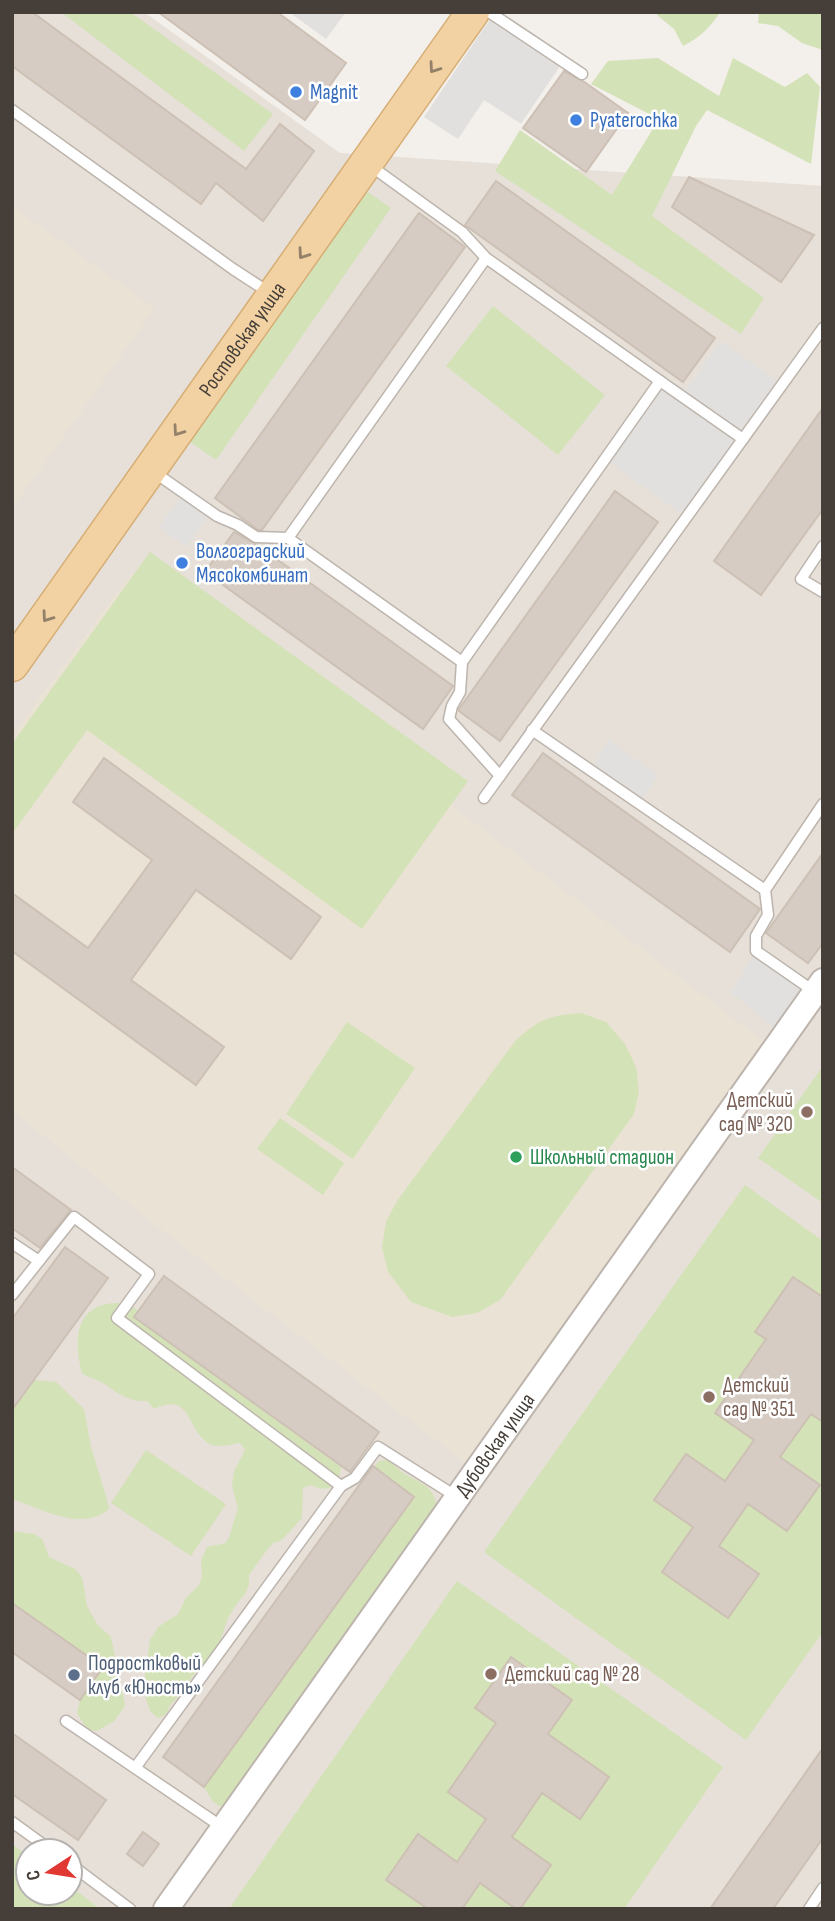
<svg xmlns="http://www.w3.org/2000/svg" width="835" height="1921" viewBox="0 0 835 1921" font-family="'Sofia Sans Condensed',sans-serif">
<rect width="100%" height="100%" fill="#f3efea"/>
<path fill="#e6e0d8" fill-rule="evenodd" d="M12,12H144L340,153L823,186V1909H12ZM28,1851H70V1893H28Z"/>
<g fill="#eae2d5">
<path d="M12,206L155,308L12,509Z"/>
<path d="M132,572L468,818L765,1042L467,1464L157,1226L12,1111V736Z"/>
</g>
<g fill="#d4e2b7">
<path d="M61,12H130L273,114L244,151Z"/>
<path d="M657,12H720C711,27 699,38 683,46L674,29L657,15Z"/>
<path d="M759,12H823V50L802,43L778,26L758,23Z"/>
<path d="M658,58L719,96L733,58L785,87L807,73L820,87L811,164L707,110L696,126L652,216L764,298L741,334L495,171L520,130L612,195L659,119L591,84L608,61Z"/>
<path d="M365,190L391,208L216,460L189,441Z"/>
<path d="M493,306L605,395L558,455L446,366Z"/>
<path d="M150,552L468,781L362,929L87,730L12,834V744Z"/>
<path d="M581,1013L606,1022L625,1044L636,1067L639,1091L634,1114L500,1300L477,1313L452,1317L411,1302L388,1272L382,1247L386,1222L397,1201L516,1040C541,1018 549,1016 581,1013Z"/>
<path d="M347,1022L415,1068L353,1159L286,1114Z"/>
<path d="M823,1066V1203L758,1158Z"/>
<path d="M280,1118L344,1163L323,1195L257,1149Z"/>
<path d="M745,1185L823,1241V1632L746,1740L484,1552Z"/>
<path d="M117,1303L133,1307L138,1311L134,1317L341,1467L339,1478L330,1488L320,1489L311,1485L303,1488L302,1518L282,1540L273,1543L267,1550L249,1575V1585L245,1594L238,1602L228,1618L215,1656L193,1675L184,1691L170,1705L166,1714L158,1718L150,1711L143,1689L150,1640L158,1627L178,1614L186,1598L198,1586L202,1577L201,1561L207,1547C212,1545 221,1545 225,1543C230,1541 234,1517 238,1509L232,1486L234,1471L245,1450L240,1443C231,1444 221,1448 212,1445C185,1433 194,1390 154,1409L147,1401C127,1402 118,1393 103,1383C97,1379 88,1378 82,1373C73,1340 75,1304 117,1303Z"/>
<path d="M34,1380L56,1382L84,1409L91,1447L107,1500L109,1509C80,1533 41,1508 12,1499V1410Z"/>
<path d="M146,1450L226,1504L191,1556L111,1503Z"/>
<path d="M389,1460C393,1464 397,1468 402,1472C418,1483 433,1484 437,1506L230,1805L221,1807L213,1802L204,1787L414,1497L374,1467L379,1461Z"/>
<path d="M12,1531L34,1534L42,1539L49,1557L75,1569L82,1577L87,1606L97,1624L111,1637L125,1706L114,1721L97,1731L87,1729L77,1713L80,1700L103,1667L12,1603Z"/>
<path d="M457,1581L723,1767L624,1909H229Z"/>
<path d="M12,1844L28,1856V1893H70V1886L100,1909H12Z"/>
</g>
<g fill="#e2e0de">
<path d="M289,12H346L326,39Z"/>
<path d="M490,19L560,66L521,124L484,100L458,139L424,117Z"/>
<path d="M720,341L782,384L686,517L605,459L660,381L682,397Z"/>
<path d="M184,493L211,512L186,547L159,527Z"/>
<path d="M608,740L658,775L639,804L591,770Z"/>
<path d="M756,951L815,992L784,1036L731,992Z"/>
</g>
<g fill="#d6ccc3" stroke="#cdc0b4" stroke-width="2">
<path d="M12,12H32L246,169L280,124L314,151L263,221L216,183L201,204L12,66Z"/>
<path d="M158,12H277L346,63L305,120Z"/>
<path d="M564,71L583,81L628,113L586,172L523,128Z"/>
<path d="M689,177L814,235L781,282L672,207Z"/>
<path d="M496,181L715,338L683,382L465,225Z"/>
<path d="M419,213L465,247L262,530H258L215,498Z"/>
<path d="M823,408V509L761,595L714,561Z"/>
<path d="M615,491L658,522L500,741L459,711V709Z"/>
<path d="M234,532L256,544L453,686L423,729L205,572Z"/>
<path d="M543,753L760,909L730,952L512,795Z"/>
<path d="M104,758L321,917L291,959L196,890L131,980L224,1047L196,1085L12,951V893L88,948L152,860L73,802Z"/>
<path d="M823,853V943L808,963L766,933Z"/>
<path d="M12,1167L71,1210L40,1248L12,1228Z"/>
<path d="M65,1247L108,1278L12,1410V1319Z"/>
<path d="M164,1276L379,1432L350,1472L134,1317Z"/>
<path d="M793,1277L823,1297V1422L811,1414L780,1457L820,1485L787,1531L748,1504L719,1546L759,1574L728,1618L662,1572L693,1527L654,1500L686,1454L725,1481L754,1440L715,1413L766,1339L755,1332Z"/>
<path d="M373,1466L414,1497L204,1787L163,1757Z"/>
<path d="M12,1603L103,1667L80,1700L12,1652Z"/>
<path d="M511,1657L572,1700L548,1734L609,1777L580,1819L542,1793L512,1837L551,1865L520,1909H516L480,1883L462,1909H428L386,1880L418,1834L457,1862L486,1819L448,1792L496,1723L475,1708Z"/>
<path d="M12,1733L106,1800L78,1840L12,1794Z"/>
<path d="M823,1748V1838L773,1909H710Z"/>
<path d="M143,1832L159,1844L143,1866L127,1854Z"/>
</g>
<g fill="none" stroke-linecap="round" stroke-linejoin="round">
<defs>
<g id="service">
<path d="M489,12L582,74"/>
<path d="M12,110L233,269L270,293"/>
<path d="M368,164L462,232L486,258L660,381L462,662L288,538L486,258"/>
<path d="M660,381L743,439"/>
<path d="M154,472L217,516L238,525L256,537L288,538"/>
<path d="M823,546L801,579L823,592"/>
<path d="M462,662L460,692L452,706L449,719L500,776"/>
<path d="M532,730L765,890"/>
<path d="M484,798L823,328"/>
<path d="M815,992L756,951V936L768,915L765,890L823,804"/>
<path d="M12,1243L39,1261L74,1217L149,1274L117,1318L341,1486L355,1478L378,1447L457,1497"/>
<path d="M12,1295L39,1261"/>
<path d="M66,1721L222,1827V1829"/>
<path d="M135,1768L341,1486"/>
<path d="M12,1822L52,1851"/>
<path d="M70,1864L130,1909"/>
<path d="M809,1909L823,1888"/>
</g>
<g id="tertiary">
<path id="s1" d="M166,1909L823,981"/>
</g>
<g id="primary">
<path id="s2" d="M12,665L473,12"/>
</g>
</defs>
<use href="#service" stroke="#bdb5ad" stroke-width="13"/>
<use href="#tertiary" stroke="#bdb5ad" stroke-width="28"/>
<use href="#primary" stroke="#d6ad75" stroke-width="35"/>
<use href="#service" stroke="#fff" stroke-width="10"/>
<use href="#tertiary" stroke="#fff" stroke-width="24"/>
<use href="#primary" stroke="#f2d2a3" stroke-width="32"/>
</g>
<defs><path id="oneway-chevron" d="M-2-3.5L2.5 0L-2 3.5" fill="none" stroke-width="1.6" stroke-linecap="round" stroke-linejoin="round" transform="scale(1.75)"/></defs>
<g stroke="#938169">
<use href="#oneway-chevron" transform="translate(434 68) rotate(125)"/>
<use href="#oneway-chevron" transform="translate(303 254) rotate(125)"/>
<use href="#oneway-chevron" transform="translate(178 431) rotate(125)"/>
<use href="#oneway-chevron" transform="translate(47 617) rotate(125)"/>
</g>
<g fill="#3f7fe0" stroke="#fff" stroke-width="2.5">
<circle cx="296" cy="92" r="7"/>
<circle cx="576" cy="120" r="7"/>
<circle cx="182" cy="563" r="7"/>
</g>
<g fill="#8d6e63" stroke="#fff" stroke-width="2.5">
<circle cx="807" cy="1112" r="7"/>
<circle cx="709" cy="1397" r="7"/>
<circle cx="491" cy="1674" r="7"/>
</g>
<circle fill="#2e9e5b" stroke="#fff" stroke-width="2.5" cx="516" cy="1157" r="7"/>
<circle fill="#5c6f8a" stroke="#fff" stroke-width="2.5" cx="74" cy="1675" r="7"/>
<g text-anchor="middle" stroke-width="5" stroke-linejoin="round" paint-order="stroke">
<g font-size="21" fill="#366cbe" stroke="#fff" text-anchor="start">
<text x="310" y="99">Magnit</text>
<text x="590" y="127">Pyaterochka</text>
<text x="196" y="558">Волгоградский<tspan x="196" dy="24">Мясокомбинат</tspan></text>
</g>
<g font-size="21" fill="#463f39" stroke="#fff">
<text dy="7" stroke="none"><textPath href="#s2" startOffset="399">Ростовская улица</textPath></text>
<text dy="7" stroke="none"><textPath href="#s1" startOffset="569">Дубовская улица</textPath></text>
</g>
<g font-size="21" fill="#785e54" stroke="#fff" text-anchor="start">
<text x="793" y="1107" text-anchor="end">Детский<tspan x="793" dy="24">сад № 320</tspan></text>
<text x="723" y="1392">Детский<tspan x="723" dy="24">сад № 351</tspan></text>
<text x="505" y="1681">Детский сад № 28</text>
</g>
<g font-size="21" fill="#27864d" stroke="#fff" text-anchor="start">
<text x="530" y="1164">Школьный стадион</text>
</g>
<g font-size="21" fill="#4e5e75" stroke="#fff" text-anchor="start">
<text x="88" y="1670">Подростковый<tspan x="88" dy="24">клуб «Юность»</tspan></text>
</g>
</g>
<rect width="835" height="1921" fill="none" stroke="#463f39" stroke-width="28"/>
<g transform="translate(49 1872) rotate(258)"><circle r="33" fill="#ffffff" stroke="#b5b2b0" stroke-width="2"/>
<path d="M0-5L12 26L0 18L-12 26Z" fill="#e03833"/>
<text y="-10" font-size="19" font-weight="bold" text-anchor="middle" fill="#463f39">С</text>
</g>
</svg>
